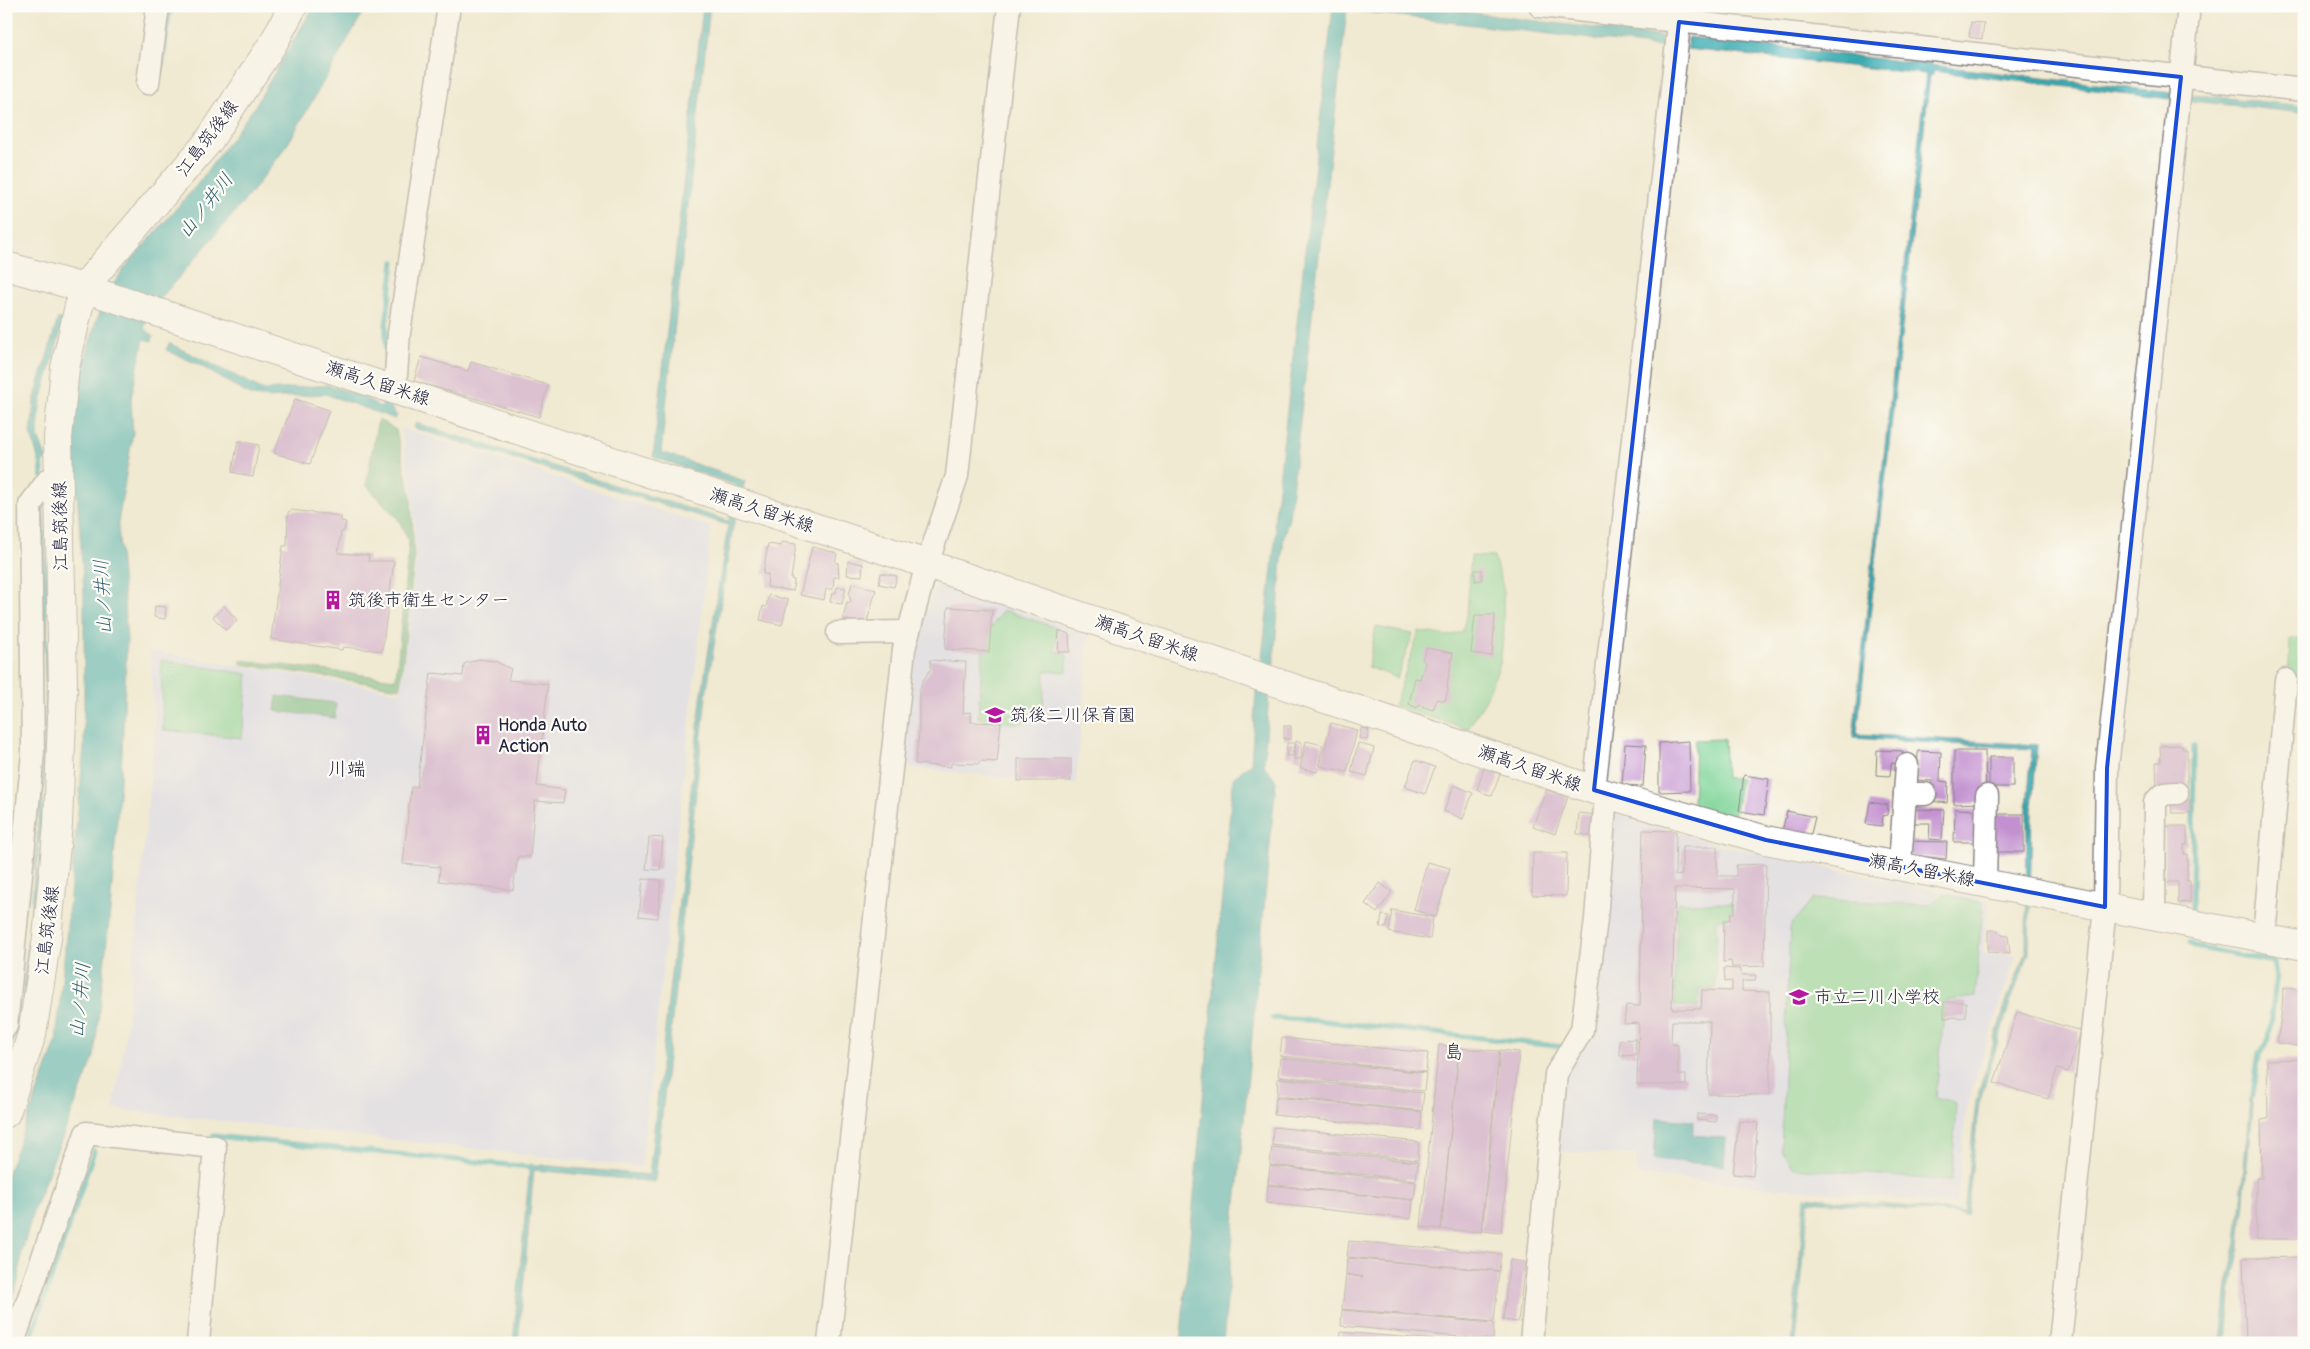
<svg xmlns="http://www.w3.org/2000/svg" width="2310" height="1349" viewBox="0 0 2310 1349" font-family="Pangolin,'Klee One',sans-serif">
<rect width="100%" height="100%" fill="#fdfcf7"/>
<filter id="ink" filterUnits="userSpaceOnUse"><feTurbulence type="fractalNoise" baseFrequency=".02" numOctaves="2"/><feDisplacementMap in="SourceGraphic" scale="10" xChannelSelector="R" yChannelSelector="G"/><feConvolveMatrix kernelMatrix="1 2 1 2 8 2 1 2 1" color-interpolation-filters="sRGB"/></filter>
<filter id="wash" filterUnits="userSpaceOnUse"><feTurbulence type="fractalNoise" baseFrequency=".0096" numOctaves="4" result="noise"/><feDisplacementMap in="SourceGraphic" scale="20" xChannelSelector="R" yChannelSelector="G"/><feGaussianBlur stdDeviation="1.12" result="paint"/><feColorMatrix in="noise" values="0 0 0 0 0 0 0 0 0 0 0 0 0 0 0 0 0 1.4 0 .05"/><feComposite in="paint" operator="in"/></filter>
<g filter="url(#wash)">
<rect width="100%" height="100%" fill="#f1ead2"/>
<g fill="#d6d7f8">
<path d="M401,428L711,527L641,1167L113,1109L126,1034L155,729L150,651L401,692L416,560L413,497Z"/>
<path d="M940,585L1089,635L1076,784L904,767L913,663L934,588Z"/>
<path d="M1613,812L1718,845L1989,901L1983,954L2016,955L1967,1105L1957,1204L1637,1175L1636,1155L1555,1152L1561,1083L1589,1039L1607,927Z"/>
</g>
<g fill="#7fd498" stroke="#507b6a">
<path d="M1471,556L1494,557L1503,587L1504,631L1500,664L1486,699L1468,729L1394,706L1419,631L1447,636L1462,632L1467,613Z"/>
<path d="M1003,610L1057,628L1055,651L1067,655V672L1045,671L1043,711L1019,724L978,718L984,637Z"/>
<path d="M1376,627L1413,634L1397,678L1368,667Z"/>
<path d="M2290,638H2304V686L2288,685Z"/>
<path d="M161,660L248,674L242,738L163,730Z"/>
<path d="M1724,739L1726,778H1741L1734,817L1693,806L1695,740Z"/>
<path d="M1944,894L1983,903L1975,997L1945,1001L1936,1097L1956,1103L1952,1181L1794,1168L1781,1151L1790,927L1813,899L1929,905Z"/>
<path d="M1677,903H1732L1733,911L1729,912L1728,918L1717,920L1715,989H1699L1698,1007L1674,1006Z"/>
</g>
<g fill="#67b680" stroke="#446c5e">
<path d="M378,419L396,430L411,497L414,560L400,688L241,664V660L396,679L409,541L398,519L366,485Z"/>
<path d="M277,696L336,703L335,718L275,711Z"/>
</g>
<g fill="#39abb1" stroke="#2e6676">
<path d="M314,6H367L285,149L243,203L161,298L144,328L153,335L152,341L144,339L131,398L133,433L118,524L127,638L122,756L110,913L94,1057L34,1209L22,1252L18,1282L6,1317V1177L56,1042L84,747V593L74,449L73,402L95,324L111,287L129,262L196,186L253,109Z"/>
<path d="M703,6H710L661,452L745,481L733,527L706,696L655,1182L534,1170L518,1343H513L530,1164L649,1175L701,699L728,525L414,428L416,423L729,521L738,486L653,457Z"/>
<path d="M1333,6H1417L1668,37L1667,48L1347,10L1289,518L1284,535L1272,687L1269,693L1264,765L1276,781L1223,1343H1180L1233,778L1251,763L1256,690L1261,665L1276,532L1274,523Z"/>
<path d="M1688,37L1925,64L1926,61L1930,62V65L2172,93L2171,99L1933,71V75H1930L1857,734L2037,745L2032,807L2029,954L2010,1003L1979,1104L1967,1215L1809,1201L1796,1343H1792L1805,1197L1964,1212L1976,1101L2007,999L2026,953L2027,807L2032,749L1853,738L1926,74L1687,49Z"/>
<path d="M2190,94L2304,106V113L2191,101Z"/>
<path d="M58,318L64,320L40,405L38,436L47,460L39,462L31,435L34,401Z"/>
<path d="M169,343L264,390L328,385L362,396L380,407L382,406L386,372C390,387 384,404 397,415L395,419L325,394L270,398L251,396L199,365L166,350Z"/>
<path d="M43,504L47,569L48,699L45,780L26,1000L6,1063V1051L22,1003L35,867L46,701L39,505Z"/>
<path d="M2253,1095L2240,1249L2231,1284L2226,1343H2221L2227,1284L2237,1242L2250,1099Z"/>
<path d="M1657,1118L1693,1121V1135L1726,1138L1724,1166L1654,1159Z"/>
</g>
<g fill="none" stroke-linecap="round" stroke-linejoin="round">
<g stroke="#39abb1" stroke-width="5.5">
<path d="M161,72L170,6"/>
<path d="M386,364V325L394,262"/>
<path d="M41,455L42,476"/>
<path d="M2192,915L2194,747"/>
<path d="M2190,943L2195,947L2274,962L2276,979L2269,1039L2259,1053L2253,1095"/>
<path d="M1273,1018L1323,1021L1566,1047"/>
<path d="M213,1136L530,1167"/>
<path d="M29,1343L94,1151"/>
</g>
</g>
<g id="blocks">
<g fill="#c390d0">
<path d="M117,6H144L143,11Z"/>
<path d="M1971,22L1984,23L1982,39L1969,37Z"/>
<path d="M421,357L468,371L471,362L548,385L539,417L414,381Z"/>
<path d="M295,399L329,410L310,464L274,453Z"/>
<path d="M238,441L259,445L253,477L232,472Z"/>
<path d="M292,510L341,516V521L346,522L344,531L341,532L338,553L369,555L368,561H394L382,651L343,647L342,650L271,639L283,546H287L288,512Z"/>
<path d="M781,542L796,544L791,579L794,580L793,591L767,587L768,574H763L768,544L781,546Z"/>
<path d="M812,547L837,553L835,562L838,563L839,577H834L833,589H826L824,600L800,595Z"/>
<path d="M848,561L863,564L862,576L847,575Z"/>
<path d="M1475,570H1482V580L1475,581Z"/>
<path d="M881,573L897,576L894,587L879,584Z"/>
<path d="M852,583L876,590L866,625L843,619L847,602L851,603L849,594Z"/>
<path d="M837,587L846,588L842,604L830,602L832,593H836Z"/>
<path d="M769,595L788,600L782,625L760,620L763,606L766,607Z"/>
<path d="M155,606L166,607L165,619L154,617Z"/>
<path d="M224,606L237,620L226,630L213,617Z"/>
<path d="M948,607L992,610L989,652L945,649Z"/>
<path d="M1475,615H1495L1492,656L1471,653Z"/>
<path d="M1059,630L1069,634L1070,652H1058Z"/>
<path d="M1427,648L1453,653L1447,685L1448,690L1445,701L1437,699L1433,710L1419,705L1417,708L1409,704L1415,678L1420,679L1425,663L1422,659Z"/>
<path d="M479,659L495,661L511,669L508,680L548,684L537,786L565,790L563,803L535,801L530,857L518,856L513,890L439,881L440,867L403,864L411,787H417L431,673L463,676L464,664Z"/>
<path d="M930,660L966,662L963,713L971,712V722L1001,723L997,762L980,761L979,764L951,763V767L915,764L919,734V693L922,682L931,669Z"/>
<path d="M1331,723L1357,730L1347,772L1320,766Z"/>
<rect x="1284" y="726" width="7" height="13"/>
<path d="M1361,728L1369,730L1367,740L1359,738Z"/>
<path d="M1296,741L1302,742L1301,759H1294Z"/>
<path d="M1306,741L1323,745L1317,772L1300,768Z"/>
<path d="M1689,741L1690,791L1659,792V743Z"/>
<path d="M1287,743H1294L1293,756H1286Z"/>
<path d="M1358,743L1374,748L1367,776L1351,772Z"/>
<path d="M1625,744L1646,745L1643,786L1622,785Z"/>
<path d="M2182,745L2183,749H2187V788L2157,790L2156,762H2161L2160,746Z"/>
<path d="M1877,750L1903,751L1902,764L1891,763L1890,776L1876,775Z"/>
<path d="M1918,751L1941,752L1940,781L1948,782L1947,803L1931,801L1932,781L1917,780Z"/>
<path d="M1954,751H1985L1986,791L1978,803L1954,804Z"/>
<rect x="1989" y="757" width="24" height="30"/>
<rect x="1018" y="759" width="53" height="22"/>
<path d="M1415,760L1435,767L1425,794L1405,787Z"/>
<path d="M1484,768L1500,774L1492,796L1477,790Z"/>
<path d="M1744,775L1769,779L1764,815L1739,811Z"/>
<path d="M1454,785L1473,793L1463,819L1444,811Z"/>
<path d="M1546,790L1568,797L1555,834L1533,826Z"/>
<path d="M2171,800H2191V813H2172Z"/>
<path d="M1870,802L1888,805L1887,815L1883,816L1882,826L1866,824Z"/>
<path d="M1914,809L1944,810L1942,840L1929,839L1930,823H1914Z"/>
<path d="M1955,809L1979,810L1978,842H1954Z"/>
<path d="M1787,811L1815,817L1810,838L1782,831Z"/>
<path d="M1579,813L1596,815L1593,836L1577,834Z"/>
<rect x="1995" y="814" width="29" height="38"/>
<path d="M2165,826H2187V845H2184V854H2187V881H2190V902L2178,903V882H2165Z"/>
<path d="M1643,830L1676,831L1675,876L1682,875V847H1717V876H1736V865L1766,864L1764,966L1732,967L1731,961L1723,962L1724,920H1730L1731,913H1735V889L1675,888L1672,1009H1701L1702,990L1732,991V981L1725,982L1724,968L1741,969V975H1756L1755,981H1742V991L1770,992V1095L1708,1094L1710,1021H1672L1671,1044L1678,1045V1075H1686V1085H1637L1639,1023L1624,1024L1626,1005L1640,1006Z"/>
<path d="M649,837L663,838L660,870L646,869Z"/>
<path d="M1911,841L1947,842L1946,859L1911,855Z"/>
<path d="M1533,853H1567L1566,896L1532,895Z"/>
<path d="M1427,862L1450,868L1436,917L1414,910Z"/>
<path d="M643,879L661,880L658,918L639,916Z"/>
<path d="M1380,883L1392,892L1377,913L1365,904Z"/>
<path d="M1392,910L1433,917L1430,939L1389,932Z"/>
<path d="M1382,915L1389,916L1386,928L1380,927Z"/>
<path d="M1988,930H1997L2002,935L2008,936L2010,953L1988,952Z"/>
<path d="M2283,987L2304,991V1047L2277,1043L2282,1010Z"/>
<path d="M1944,1002H1966V1017L1944,1018Z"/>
<path d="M2017,1012L2081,1031L2068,1072L2057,1069L2048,1099L1994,1083Z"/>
<path d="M1282,1038L1428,1053L1426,1072L1280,1056Z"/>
<path d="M1635,1039L1636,1055L1620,1056L1619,1040Z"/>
<path d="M1439,1045L1459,1047L1441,1229L1421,1227Z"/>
<path d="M1459,1048L1499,1051L1481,1232L1441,1229Z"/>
<path d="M1500,1050L1519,1052L1501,1233L1482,1231Z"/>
<path d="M1280,1058L1426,1073L1424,1091L1278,1076Z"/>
<path d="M2304,1059V1239H2256V1178H2262L2261,1120L2268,1119L2267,1060Z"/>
<path d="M1278,1078L1424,1093L1422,1111L1277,1096Z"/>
<path d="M1276,1097L1422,1112L1420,1130L1274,1115Z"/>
<path d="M1697,1114L1716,1115V1122L1697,1120Z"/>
<path d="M1739,1121L1758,1123L1753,1176L1733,1174Z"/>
<path d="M1273,1127L1419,1142L1418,1160L1272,1145Z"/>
<path d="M1272,1147L1418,1162L1416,1180L1270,1165Z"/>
<path d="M1270,1166L1416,1182L1414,1200L1268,1184Z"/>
<path d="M1268,1185L1413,1200L1411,1219L1266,1203Z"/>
<path d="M1349,1241L1501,1254L1499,1271L1347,1257Z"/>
<path d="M2304,1257V1343H2246L2243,1258Z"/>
<path d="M1347,1258L1499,1271L1494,1322L1342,1309L1346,1275L1363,1277L1346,1274Z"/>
<path d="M1510,1260L1525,1262L1518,1322L1503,1320Z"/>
<path d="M1342,1310L1494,1323L1493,1340L1341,1326Z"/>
<path d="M1341,1332L1450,1341V1343H1340Z"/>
</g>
</g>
</g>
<g filter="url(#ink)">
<use href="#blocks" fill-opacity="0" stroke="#8a8686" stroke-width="1"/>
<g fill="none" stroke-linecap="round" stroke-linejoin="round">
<defs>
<g id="minor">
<path d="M1540,6L2304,90"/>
<path d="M148,83L158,6"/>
<path d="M395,389L399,333L449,6"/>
<path d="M838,633L908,632"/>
<path d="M1594,790L1681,6"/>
<path d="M1905,794H1925"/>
<path d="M1900,865L1907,765"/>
<path d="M1985,882L1987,796"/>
<path d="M2154,916L2155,803C2161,793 2167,793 2177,793"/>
<path d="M2264,937L2286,680"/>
<path d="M6,1026L33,753L30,505L49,479H58"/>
<path d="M13,1343L86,1133L215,1147L198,1343"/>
<path d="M829,1343L904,649L927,564L957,476L1009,6"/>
<path d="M1531,1343L1556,1074L1582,1030L1596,919L1606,794"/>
<path d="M2060,1343L2105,907L2107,768L2189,6"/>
</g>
<g id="major">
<path d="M6,266L83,288L927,564L1606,794L1766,840L2304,946"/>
<path d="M6,1113L32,1034L47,938L58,825L63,689L58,438L65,368L83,288L208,142L274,42L293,6"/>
</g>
</defs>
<use href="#minor" stroke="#8a8686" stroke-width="25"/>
<use href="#major" stroke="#8a8686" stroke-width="30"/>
<use href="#minor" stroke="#fff" stroke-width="22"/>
<use href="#major" stroke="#fff" stroke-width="28"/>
</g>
</g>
<path d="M0 0H2310V1349H0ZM1679,22L2181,77L2107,768L2105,907L1766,840L1594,790Z" fill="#f1ead2" fill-opacity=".55" fill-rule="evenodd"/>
<path fill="none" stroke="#1d4ed8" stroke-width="4" stroke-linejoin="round" d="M1679,22L2181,77L2107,768L2105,907L1766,840L1594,790Z"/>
<defs>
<symbol id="building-bare" viewBox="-9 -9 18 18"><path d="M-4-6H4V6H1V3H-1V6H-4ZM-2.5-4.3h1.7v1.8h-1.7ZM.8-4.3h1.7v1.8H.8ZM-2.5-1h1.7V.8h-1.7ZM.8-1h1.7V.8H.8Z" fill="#b5179e" stroke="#fdfcf7" stroke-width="2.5" paint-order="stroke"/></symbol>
<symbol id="school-bare" viewBox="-9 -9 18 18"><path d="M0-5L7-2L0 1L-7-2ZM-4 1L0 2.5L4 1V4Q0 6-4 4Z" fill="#b5179e" stroke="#fdfcf7" stroke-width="2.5" paint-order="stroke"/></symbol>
</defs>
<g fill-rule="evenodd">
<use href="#building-bare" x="319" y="586" width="28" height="28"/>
<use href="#school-bare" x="981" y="701" width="28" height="28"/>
<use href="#building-bare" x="469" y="721" width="28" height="28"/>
<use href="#school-bare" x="1785" y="983" width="28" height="28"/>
</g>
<g text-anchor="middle" stroke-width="4.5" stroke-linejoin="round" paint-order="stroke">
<g font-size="18" fill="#22223b" stroke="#fdfcf7">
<text transform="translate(207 138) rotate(-53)" y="6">江島筑後線</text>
<text transform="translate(378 383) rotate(18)" y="6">瀬高久留米線</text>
<text transform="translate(762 510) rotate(18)" y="6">瀬高久留米線</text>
<text transform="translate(60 526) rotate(-91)" y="6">江島筑後線</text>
<text transform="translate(1147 638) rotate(19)" y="6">瀬高久留米線</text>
<text transform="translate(1530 768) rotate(19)" y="6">瀬高久留米線</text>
<text transform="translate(1922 870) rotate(11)" y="6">瀬高久留米線</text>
<text transform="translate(47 930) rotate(-83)" y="6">江島筑後線</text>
</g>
<g font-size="18" fill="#22223b" stroke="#fdfcf7" text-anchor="start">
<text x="348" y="606">筑後市衛生センター</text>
<text x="1010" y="721">筑後二川保育園</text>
<text x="498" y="731">Honda Auto<tspan x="498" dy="21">Action</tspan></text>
<text x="1814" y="1003">市立二川小学校</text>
</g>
<g font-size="19" font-style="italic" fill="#2c6070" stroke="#fdfcf7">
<text transform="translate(205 205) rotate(-52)" y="7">山ノ井川</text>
<text transform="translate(102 597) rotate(-93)" y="7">山ノ井川</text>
<text transform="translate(79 1000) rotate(-85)" y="7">山ノ井川</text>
</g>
<g font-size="19" fill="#22223b" stroke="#fdfcf7">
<text x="347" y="775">川端</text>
<text x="1454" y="1058">島</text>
</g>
</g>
<rect width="2310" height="1349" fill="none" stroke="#fdfcf7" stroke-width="25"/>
</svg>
